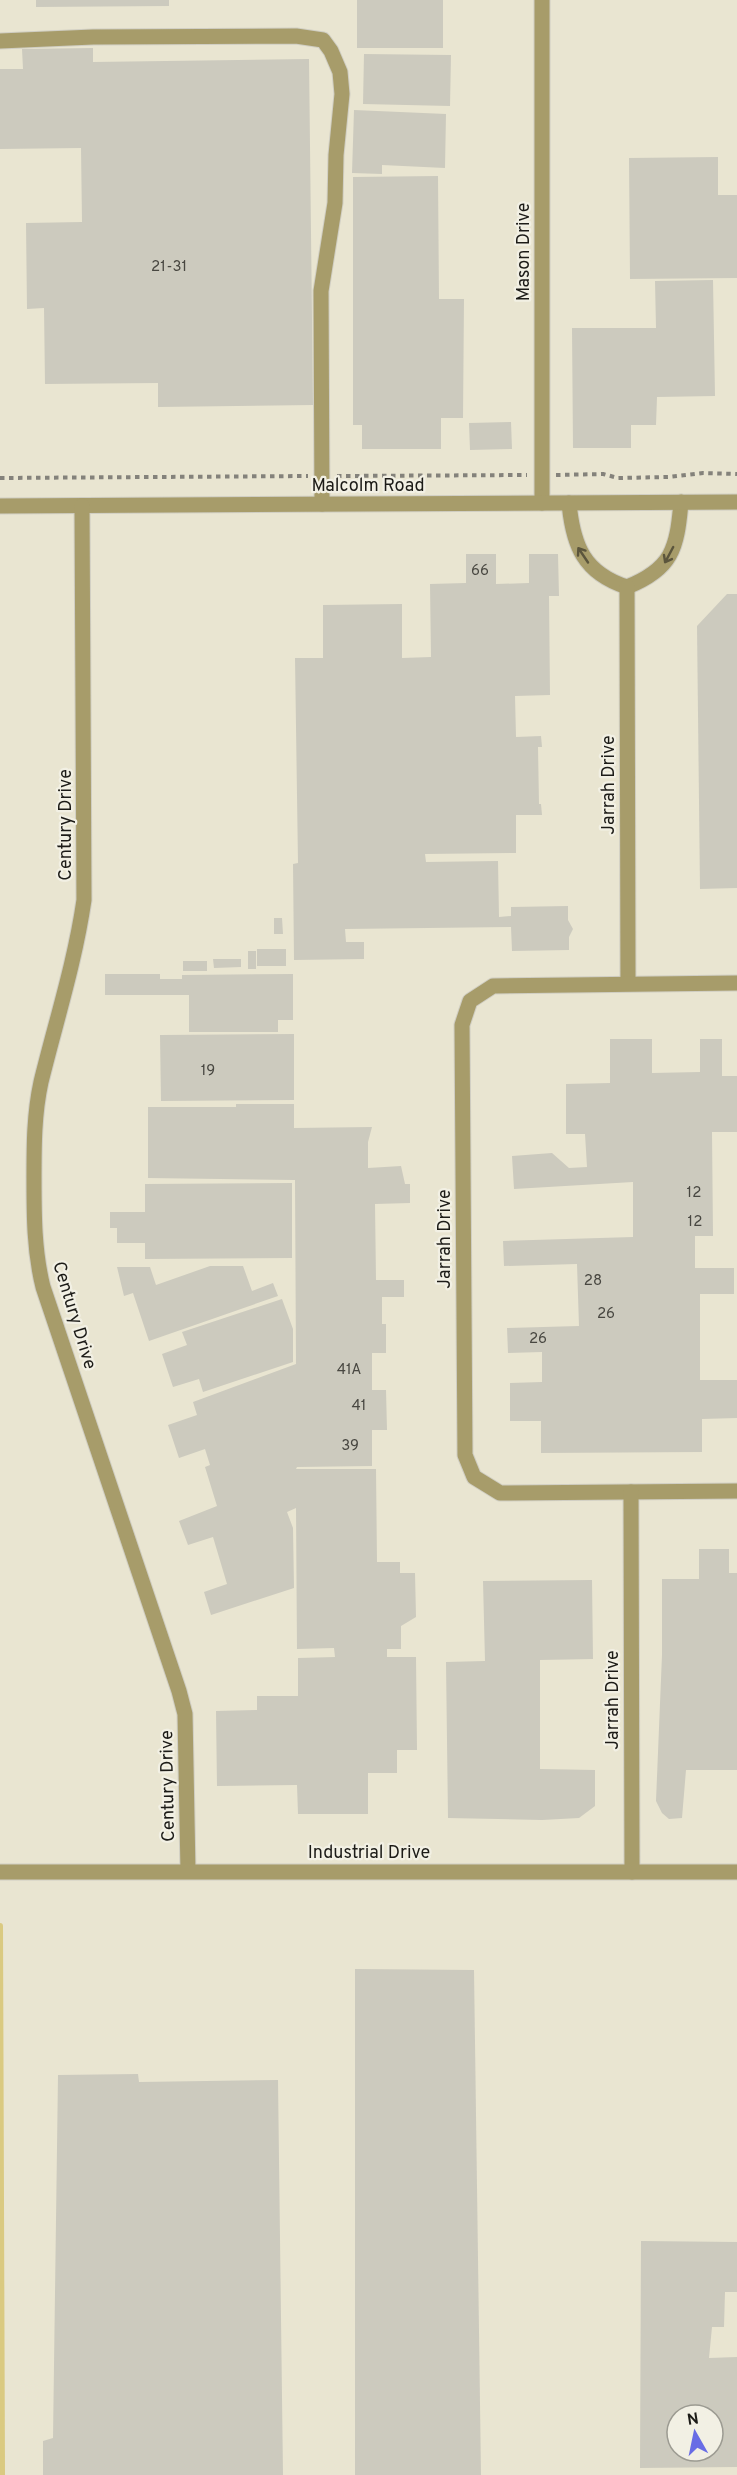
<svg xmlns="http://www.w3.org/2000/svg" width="737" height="2475" viewBox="0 0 737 2475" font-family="Overpass,sans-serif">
<rect width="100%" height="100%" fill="#f2f0e4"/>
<path fill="#e9e5d1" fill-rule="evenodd" d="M0,0H737V2475H0ZM677,2415H713V2451H677Z"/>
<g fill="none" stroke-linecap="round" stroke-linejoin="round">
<path stroke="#daca81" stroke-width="6" d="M0,1926L2,2475"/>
</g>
<g fill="#cccabe" fill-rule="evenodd">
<path d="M36,0H169V6L36,7Z"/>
<rect x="357" y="0" width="86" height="48"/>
<path d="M93,48V62L309,59L313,405L158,407V383L45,384L44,308L27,309L26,223L82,222L81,148L0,149V69H23L22,49Z"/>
<path d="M364,54L451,55L450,106L363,104Z"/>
<path d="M354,110L446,114L445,168L382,165V174L352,173Z"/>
<path d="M718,157V195H737V278L630,279L629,158Z"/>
<path d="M438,176L439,299H464L463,418H441V449H362V425H353V177Z"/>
<path d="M713,280L715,396L657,397L656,425H631V448H573L572,328H656L655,281Z"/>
<path d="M511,422L512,449L470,450L469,423Z"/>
<path d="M466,554H496V584L529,583V554H558L559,596H549L550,695L515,696L516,737L541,736L542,747H538L539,804H541L542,815H516V853L425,854L426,862L498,861L499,917L511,916V907L568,906V920L573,929L569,937V950L512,951L511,927L345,929L346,942H364V959L294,960L293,864L298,863L295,658H323V605L402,604V658L431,657L430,584L466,583Z"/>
<path d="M727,594H737V888L700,889L697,626Z"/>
<path d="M274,918H282L283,934H274Z"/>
<rect x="257" y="949" width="29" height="17"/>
<rect x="248" y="951" width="8" height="18"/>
<path d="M213,959H241V967L214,968Z"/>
<rect x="183" y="961" width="24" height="10"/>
<path d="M105,974H160V979H182V975L293,974V1020H278V1032H189V995H105Z"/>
<path d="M294,1034V1100L161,1101L160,1035Z"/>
<path d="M610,1039H652V1073L700,1072V1039H722V1076H737V1132H712L713,1236H695V1268H734V1294H700V1380H737V1418L702,1419V1452L541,1453V1421H510V1383L542,1382V1352L508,1353L507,1328L579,1326L577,1264L504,1266L503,1241L633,1237V1182L514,1189L512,1156L552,1153L569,1168L587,1167L585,1134H566V1084L610,1083Z"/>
<path d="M236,1104H294V1128L372,1127L368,1142V1168L401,1166L405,1184H410V1203L375,1204L376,1280H404V1297H382V1324H386V1353H372V1390H386L387,1430H372V1466L297,1467L296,1469H376L377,1562H400V1573H415L416,1617L401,1626V1649H387V1657H416L417,1750H397V1773H368V1814H298L297,1785L217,1786L216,1711L257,1710V1696H298V1658L335,1657L334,1648L297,1649L296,1508L287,1512L293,1528L294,1588L211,1615L204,1592L227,1584L213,1537L188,1545L179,1521L217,1506L205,1467L210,1465L205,1449L179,1458L168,1425L197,1415L193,1402L296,1364L295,1180L148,1178V1107H236Z"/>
<path d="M292,1183V1258L145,1259V1243H117V1228H110V1212H145V1184Z"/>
<path d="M210,1266H243L252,1291L273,1283L278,1296L149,1341L133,1293L124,1296L117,1267H150L156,1285Z"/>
<path d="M282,1299L293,1329V1362L203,1392L199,1379L173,1387L162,1354L187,1345L182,1332Z"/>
<path d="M699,1549H729V1573H737V1770H686L682,1818L669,1819L662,1813L656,1801L662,1655V1579H699Z"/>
<path d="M592,1580L593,1659L540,1660V1769L595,1770V1806L579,1818L542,1820L448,1818L446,1662L485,1661L483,1581Z"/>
<path d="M355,1969L474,1970L481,2475H355Z"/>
<path d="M138,2074L139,2082L278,2080L283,2475H43V2441L53,2438L58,2075Z"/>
<path d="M641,2241L737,2242V2292H725L724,2327H712L709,2358L737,2357V2467L640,2468ZM677,2415H713V2451H677Z"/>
</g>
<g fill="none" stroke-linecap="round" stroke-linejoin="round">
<defs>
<g id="minor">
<path d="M542,0V503"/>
<path d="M0,41L93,37L296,36L323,40L331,51L340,72L342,94L336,155L335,203L321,291L322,504"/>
<path d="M569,503C573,546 584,573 627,587C672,569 677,549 681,502"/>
<path d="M0,506L737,502"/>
<path d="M82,506L84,900C75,962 56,1021 41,1082C34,1114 34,1146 34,1178C34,1215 34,1251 43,1287L179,1691L185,1714L188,1871"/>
<path d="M627,587L628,983"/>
<path d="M737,983L493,986L470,1001L462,1025L465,1455L474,1477L500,1493L737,1491"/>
<path d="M631,1492L632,1872"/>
<path d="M0,1872H737"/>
</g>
</defs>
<use href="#minor" stroke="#d0cec3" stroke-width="17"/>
<g stroke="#84827b" stroke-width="4" stroke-dasharray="4.5 4.5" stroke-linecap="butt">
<path d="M556,475L603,474L618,478L669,477L703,473L737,474"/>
<path d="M337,476L527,475"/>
<path d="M0,478L308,476"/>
</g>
<use href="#minor" stroke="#a79c6a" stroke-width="15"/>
</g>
<defs><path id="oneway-shaft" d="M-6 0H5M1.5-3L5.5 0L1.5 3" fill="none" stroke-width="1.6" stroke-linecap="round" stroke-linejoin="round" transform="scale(1.5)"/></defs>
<g stroke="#5b553c">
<use href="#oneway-shaft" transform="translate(583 555) rotate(-124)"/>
<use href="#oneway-shaft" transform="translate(669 555) rotate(118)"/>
</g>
<g text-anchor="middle" stroke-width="4.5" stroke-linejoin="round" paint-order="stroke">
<g font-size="15" fill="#484741">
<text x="169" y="271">21-31</text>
<text x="480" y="575">66</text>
<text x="208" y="1075">19</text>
<text x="694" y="1197">12</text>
<text x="695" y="1226">12</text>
<text x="593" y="1285">28</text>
<text x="606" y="1318">26</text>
<text x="538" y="1343">26</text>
<text x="349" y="1374">41A</text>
<text x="359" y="1410">41</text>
<text x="350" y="1450">39</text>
</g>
<g font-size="18" fill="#1c1b17" stroke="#f2f0e4">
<text transform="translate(523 252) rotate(-90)" y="6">Mason Drive</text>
<text x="368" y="491">Malcolm Road</text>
<text transform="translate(608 785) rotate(-90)" y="6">Jarrah Drive</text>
<text transform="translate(65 825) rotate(-90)" y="6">Century Drive</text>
<text transform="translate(444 1239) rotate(-90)" y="6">Jarrah Drive</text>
<text transform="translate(75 1315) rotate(73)" y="6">Century Drive</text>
<text transform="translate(612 1700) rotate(-90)" y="6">Jarrah Drive</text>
<text transform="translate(167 1786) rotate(-91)" y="6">Century Drive</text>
<text x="369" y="1858">Industrial Drive</text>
</g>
</g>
<g transform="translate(695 2433) rotate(351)"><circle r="28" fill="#f2f0e4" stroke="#9c9b92" stroke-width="1.5"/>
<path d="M0-4.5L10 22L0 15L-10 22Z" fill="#686ce5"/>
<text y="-9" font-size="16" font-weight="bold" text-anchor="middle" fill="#1c1b17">N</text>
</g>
</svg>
